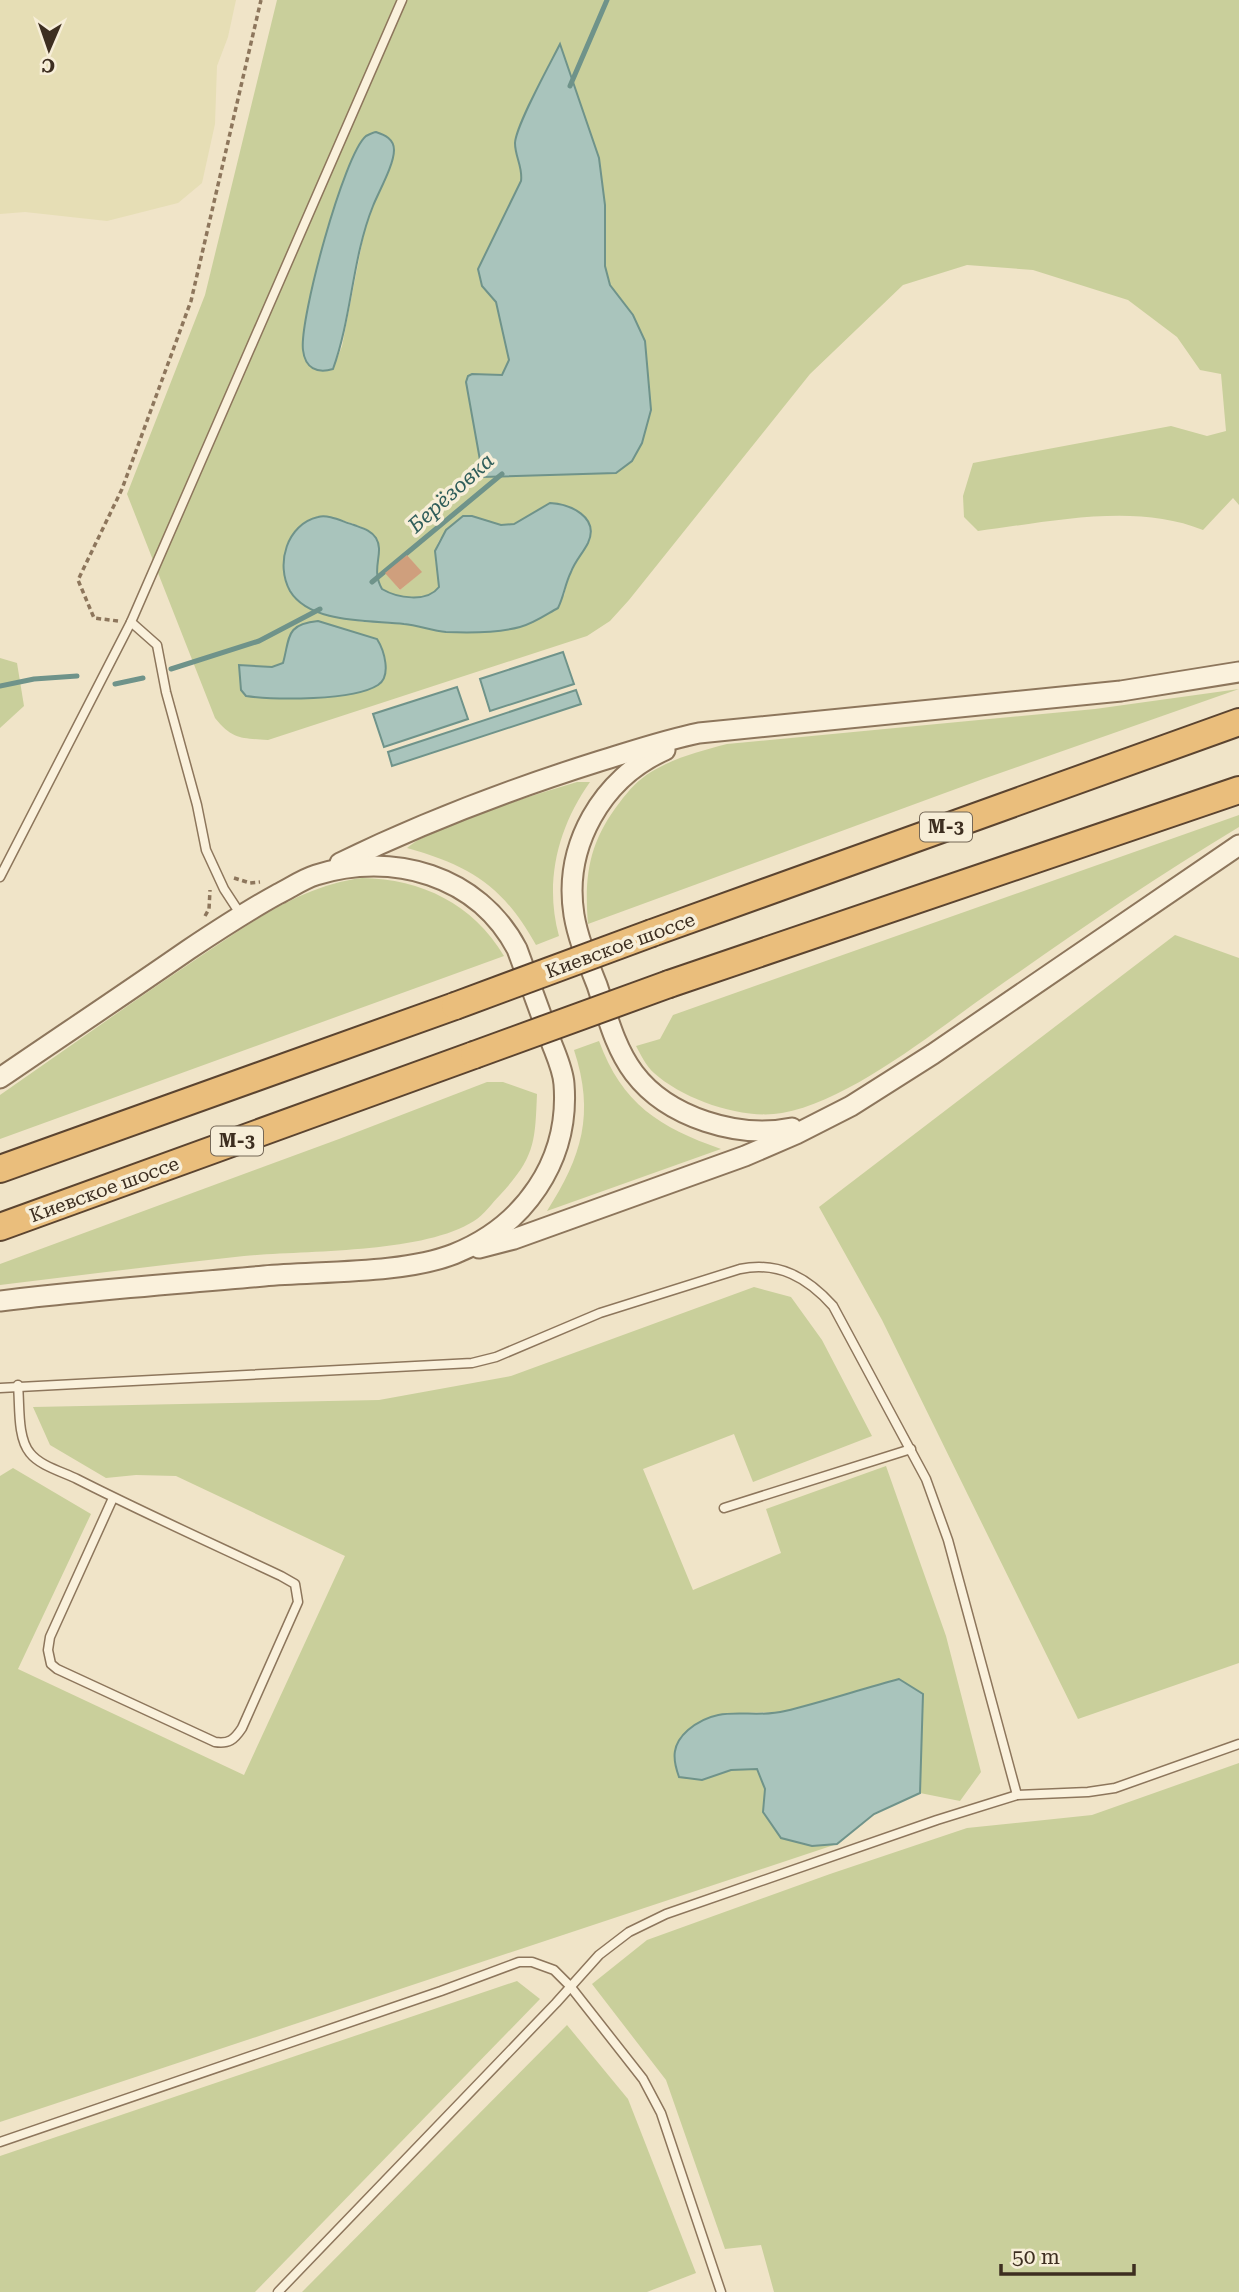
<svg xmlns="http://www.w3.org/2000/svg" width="1239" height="2292" viewBox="0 0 1239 2292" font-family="'Roboto Serif',serif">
<rect width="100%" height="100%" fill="#f0e4c8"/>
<path fill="#e6deb5" d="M0,0H236L228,37L217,66L215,124L202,183L178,203L107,221L25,212L0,214Z"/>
<g fill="#c9cf9b" fill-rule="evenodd">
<path d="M277,0H1239V505L1233,498L1203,530C1135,502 1049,522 978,531L964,517L963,496L973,463L1171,426L1207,436L1226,431L1221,374L1200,370L1177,337L1128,300L1033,270L967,265L903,285L810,374L629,600L610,621L587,636L268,740C241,738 233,740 215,718L127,494L205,295ZM376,132L394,149L392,158L366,223L342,346L333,369ZM515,142L605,205V266L610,285L633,315L483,477L496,375H502L509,360L496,302L478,269L521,181C523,167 516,155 515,142ZM550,503L590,540C578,559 568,574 564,596L406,624L364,622L321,614L306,605L290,590L320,516C339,519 380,526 379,550C378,565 374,575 382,589C398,599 420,600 437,591C441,581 438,575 436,564C431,537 451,527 472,516L501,525L514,524ZM407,555L421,572L400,590L386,573ZM318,621L382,681C365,698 300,698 274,699L239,666L272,667L283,663C290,638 287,624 318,621Z"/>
<path d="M0,658L17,663L24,706L0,728Z"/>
<path d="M1239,689L983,779L588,924C584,875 589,842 620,802C629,790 638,780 651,772C674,758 700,751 727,744L1095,709Z"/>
<path d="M577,782H590C558,827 544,882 559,936L536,945C503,886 471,866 407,848C416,840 428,835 440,830C484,810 531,796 577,782Z"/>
<path d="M1239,815V827C1154,878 1073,934 992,991C935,1031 850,1101 782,1113C743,1120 684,1100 654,1073C646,1066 641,1055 636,1046L660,1039L673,1015Z"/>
<path d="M362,878C422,879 473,904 504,956L0,1139V1095C65,1050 129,1004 195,960C247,926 298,886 362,878Z"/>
<path d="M1175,935L1239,958V1663L1078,1719L882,1320L819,1207Z"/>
<path d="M599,1041C622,1104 659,1127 721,1149L547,1211C582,1156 595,1114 574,1050Z"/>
<path d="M487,1082H503L537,1094C535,1143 535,1157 500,1195C492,1203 484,1215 474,1221C422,1254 306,1250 244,1256C162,1265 81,1275 0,1285V1264L339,1139Z"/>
<path d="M754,1287L791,1297L822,1340L872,1436L753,1482L734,1434L643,1469L693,1590L781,1553L766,1509L886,1466L946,1636L981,1772L960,1801L920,1793L923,1694L782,1712L735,1713L702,1780L732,1770L757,1769L765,1789L763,1812L874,1814L837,1844L0,2122V1476L13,1468L91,1514L18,1669L244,1775L345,1556L176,1476L136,1475L106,1478L50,1445L33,1407L379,1400L511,1376Z"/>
<path d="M1239,1763V2292H774L761,2245L725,2249L666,2080L592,1984L647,1940L830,1874L967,1828L1092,1815Z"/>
<path d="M517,1981L540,1999L255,2292H0V2156Z"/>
<path d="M567,2025L628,2099L696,2273L647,2292H302Z"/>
</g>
<g fill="#a9c4bc" stroke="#6f938a" stroke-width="2">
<path d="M560,44L599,158L605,205V266L610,285L633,315L645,341L651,410L642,443L632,461L616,473L483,477L466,382L468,376L472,374L502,375L509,360L496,302L482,286L478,269L521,181C523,167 515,157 515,143C516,125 550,64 560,44Z"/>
<path d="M376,132C385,135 394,139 394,150C394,165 379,191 373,206C352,258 352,317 333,369C317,374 305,368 303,350C299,320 344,154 366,136C368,135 375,132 376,132Z"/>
<path d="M550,503C570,504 600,517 588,543C583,553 575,561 571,572C565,584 564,596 558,608C547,614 533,624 520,627C498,633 469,633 446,632C432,631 418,625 404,624C370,620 310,624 290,591C275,564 287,524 318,517C329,514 343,522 354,525C362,528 371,530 376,538C385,553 370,568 382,589C397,598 427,603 439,587L435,551L446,530L463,516H472L501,525L514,524Z"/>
<path d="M318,621L377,639C384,650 392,676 378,685C353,701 275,700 246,696L241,690L239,665L272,667L283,663C290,638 285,624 318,621Z"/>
<path d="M563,652L574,684L490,711L480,679Z"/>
<path d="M457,687L468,719L384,747L373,714Z"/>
<path d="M576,690L581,704L392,766L388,752Z"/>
<path d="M899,1679L923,1694L920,1793L874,1814L837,1844L812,1846L781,1838L763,1812L765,1789L757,1769L731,1770L702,1780L679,1777C672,1758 672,1744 688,1730C721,1702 750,1720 785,1711C823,1702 861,1689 899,1679Z"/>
</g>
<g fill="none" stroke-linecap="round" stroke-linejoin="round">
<g stroke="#6f938a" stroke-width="5">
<path d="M570,86L607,0"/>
<path d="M372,582L502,474"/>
<path d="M171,669L259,641L320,609"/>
<path d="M115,684L143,678"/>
<path d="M0,686L34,679L77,676"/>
</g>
</g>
<path fill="#cf9f7d" d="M407,555L422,572L400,590L385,573Z"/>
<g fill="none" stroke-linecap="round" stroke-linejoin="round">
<defs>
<g id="service">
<path d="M0,877L131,622"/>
<path d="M241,915L224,889L206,850L197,805L166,692L157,645L131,622L402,0"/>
<path d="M18,1385C20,1406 17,1437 30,1453C40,1466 63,1472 77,1479C144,1513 213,1544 281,1576L295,1584L298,1602L242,1728C234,1740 229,1744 215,1742L57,1669L51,1664L48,1650L50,1637L113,1498"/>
<path d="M0,1388L472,1363L496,1357L600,1313L740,1269C779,1261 808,1278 833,1306L926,1479L948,1540L1017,1795"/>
<path d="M724,1508L911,1449"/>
<path d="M0,2142L441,1991L519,1962H532L554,1970L570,1986L643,2079L661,2113L721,2292"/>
<path d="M278,2292L556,2003L599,1955L629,1932L666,1914L937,1820L1017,1795L1088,1792L1115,1788L1239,1744"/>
</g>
<g id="tertiary">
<path d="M665,750C602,778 563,846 574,915C578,939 588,962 597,985C607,1015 615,1048 634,1073C668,1118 739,1139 792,1128"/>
<path d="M340,863C424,822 511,789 600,761C633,751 665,740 699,733L1121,691L1239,672"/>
<path d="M0,1078C63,1035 126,993 188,950C218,930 247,911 278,894C290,888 303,879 316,875C392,851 478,875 517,949C528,979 539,1009 550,1039C555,1053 563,1069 564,1084C570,1161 524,1226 454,1254C403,1274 320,1271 264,1276C176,1284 88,1290 0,1301"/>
<path d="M479,1248L514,1239L745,1156L796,1134L851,1106L933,1054L1239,845"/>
</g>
<g id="trunk">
<path d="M652,933L1239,722"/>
<path d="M669,984L1239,790"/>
<path d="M0,1169L455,1006"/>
<path d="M0,1227L474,1055"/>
</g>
</defs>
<use href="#service" stroke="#8d765c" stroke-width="11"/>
<use href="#tertiary" stroke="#8d765c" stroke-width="23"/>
<use href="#trunk" stroke="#5b4430" stroke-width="30"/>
<g stroke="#8d765c" stroke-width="3.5" stroke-dasharray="5 3.5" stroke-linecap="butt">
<path d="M118,621L94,618L78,580L122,489L191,301L261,0"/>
<path d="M234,878L250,883L260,882"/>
<path d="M205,916L209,909L210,890"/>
</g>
<use href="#service" stroke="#faf1dc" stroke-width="8"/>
<use href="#tertiary" stroke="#faf1dc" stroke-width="19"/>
<use href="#trunk" stroke="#eabe7c" stroke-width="26"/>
<defs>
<g id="trunk-bridge">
<path d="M455,1006L652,933"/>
<path d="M474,1055L669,984"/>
</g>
</defs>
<use href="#trunk-bridge" stroke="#5b4430" stroke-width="30" stroke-linecap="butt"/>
<use href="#trunk-bridge" stroke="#eabe7c" stroke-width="26"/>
</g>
<g text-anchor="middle" stroke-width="7" stroke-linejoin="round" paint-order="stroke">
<g fill="#f7eed8" stroke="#756857" stroke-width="2">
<rect x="920" y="812.5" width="52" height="29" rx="5"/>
<rect x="211" y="1126.5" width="52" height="29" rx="5"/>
</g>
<g font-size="18" font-weight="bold" fill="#3d2e20">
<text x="946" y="833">М-3</text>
<text x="237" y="1147">М-3</text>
</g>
<g font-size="19" fill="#3d2e20" stroke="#f7eed8">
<text transform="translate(620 945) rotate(-20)" y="7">Киевское шоссе</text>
<text transform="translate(104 1189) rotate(-20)" y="7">Киевское шоссе</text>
</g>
<g font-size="21" font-style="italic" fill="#2f5d5a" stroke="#f7eed8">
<text transform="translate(451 493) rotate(-42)" y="7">Берёзовка</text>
</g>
</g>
<g transform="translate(49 49) rotate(182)" stroke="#f7eed8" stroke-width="5" paint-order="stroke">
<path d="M0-5L12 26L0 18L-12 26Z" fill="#3d2e20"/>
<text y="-10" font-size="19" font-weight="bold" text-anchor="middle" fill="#3d2e20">С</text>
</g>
<path d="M1001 2264v10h133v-10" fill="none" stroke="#3d2e20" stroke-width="3.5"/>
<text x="1012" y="2264" font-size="21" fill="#3d2e20" stroke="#f7eed8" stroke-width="5" paint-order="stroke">50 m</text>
</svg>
